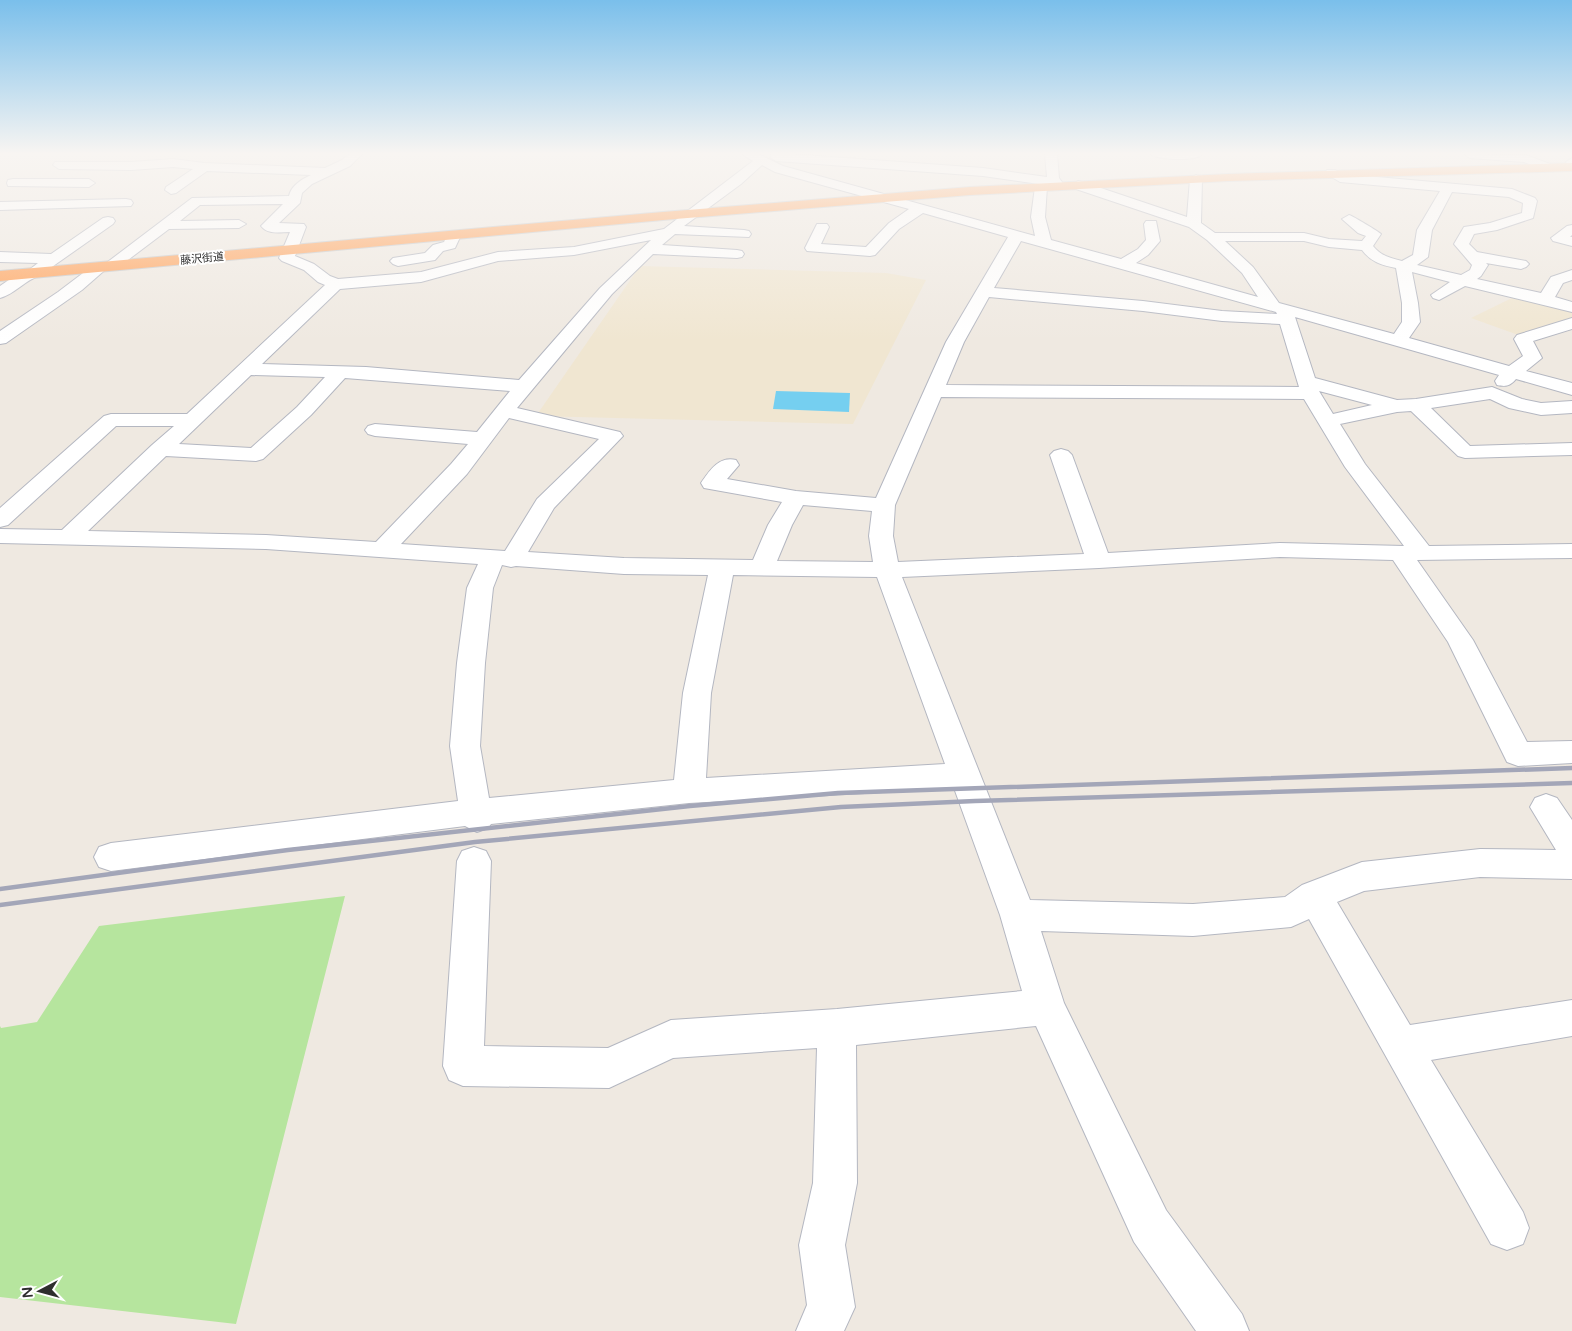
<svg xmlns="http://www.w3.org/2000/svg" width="1572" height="1331" viewBox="0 0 1572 1331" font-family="'Varela Round','Noto Sans JP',sans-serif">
<rect width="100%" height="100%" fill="#efe9e1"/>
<g fill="#f0e6d1">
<path d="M640,266L886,273L926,280L853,424L536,416Z"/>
<path d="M1516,296L1572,311V319L1524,337L1471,318Z"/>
</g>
<path fill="#b6e59e" d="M345,896L236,1324L0,1297V1026L1,1028L37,1022L99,926Z"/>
<path fill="#75cff0" d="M776,391L850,393L849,412L773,409Z"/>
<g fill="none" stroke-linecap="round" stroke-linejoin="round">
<defs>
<g id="minor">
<path d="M349,154H362L350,166L312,184L302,193L300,203L279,223L304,224L306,227L295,256L314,264L330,276L338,279L421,272L498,252L574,247L664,229L753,161L742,154H758L783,166L1035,236L1031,217L1035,187L1039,184L983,176L776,161L770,157L772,154H790L983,168L1047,177L1045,154H1057L1059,178L1065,186L1059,190L1052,185H1046L1047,187L1045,217L1051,240L1121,259L1138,249L1146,240L1144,224L1146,221H1156L1160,241L1148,255L1136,263L1258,297L1242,273L1207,240L1189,227L1073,188L1072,185L1078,181L1083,182L1187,217L1190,179L1196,175L1202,179L1201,223L1215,233H1304L1329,239L1362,241L1366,236L1358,233L1342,219L1349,215C1353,216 1379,232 1381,234L1373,246C1381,256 1390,258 1402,261L1413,255L1417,230L1440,191L1340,182L1325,173L1327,170H1335L1343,174L1512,189L1535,198L1537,201L1533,218L1497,230L1474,234L1469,244L1477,252L1526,261L1529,264L1526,267L1521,269L1486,263L1488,265L1481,276L1477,279L1541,293L1551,277L1572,270V280L1563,283L1555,297L1572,302V312L1465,286L1439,300L1433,298L1431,295L1450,282L1412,272L1418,303L1420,322L1409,338L1509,366L1523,356L1514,339L1517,335L1572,318V329L1533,341L1542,358L1526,371L1572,383V395L1516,379C1510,386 1506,387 1497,385L1495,381L1499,375L1295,317L1315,378L1397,400L1416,399L1492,387L1522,399L1541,403L1572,401V413L1541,415L1509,408L1490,399L1431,408L1470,446L1572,443V455L1465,458L1458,456L1411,411L1397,412L1340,424L1365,464L1429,546L1572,544V558L1417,560L1473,640L1527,742L1572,741V763L1518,766L1507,762L1448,642L1393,560L1280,557L1099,568L902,577L1030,900L1193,904L1285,897L1302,885L1362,862L1480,849L1556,850L1530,807L1535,798L1546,794L1557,798L1572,820V879L1480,877L1364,891L1337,902L1410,1025L1572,1000V1036L1431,1060L1523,1212L1529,1228L1523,1244L1507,1250L1491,1244L1309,919L1291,927L1193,936L1041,931L1064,1003L1166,1210L1242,1314L1249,1331H1196L1134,1242L1036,1026L856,1045L857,1183L845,1245L855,1307L844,1331H796L807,1305L799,1245L813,1183L817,1048L673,1058L609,1088L463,1086L449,1080L443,1066L457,861L462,851L474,847L486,851L491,861L484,1046L608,1048L671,1020L837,1009L1022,991L1000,915L954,788L689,803L491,824L488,828L477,832L465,826L111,871L99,867L94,857L99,847L111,843L458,801L450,746L457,663L467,588L478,564L266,549L0,543V529L62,530L152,445L174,426H116L8,525L0,527V508L104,416L111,414H187L325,285L318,282L304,270L282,261L279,258L290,232C280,232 268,235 261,226L283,204L200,205L180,221L239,220L246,224L239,228L169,229L116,269H106L82,290L6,343L0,344V331L58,292L95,264H105L192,198L289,196C291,186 302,179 311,175L207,171L176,193L171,194L165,190L166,187L193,169L173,167L131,170L59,169L53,165L55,162H131L173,159L204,163L325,168L342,160ZM762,165L775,172L909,209L889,223L866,247L821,244L829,227L827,224H817L805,248L807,251L870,256L875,255L899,229L923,213L1008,237L946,342L876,498L796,491L727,479L739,465L736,460C719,456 710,470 701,483L704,488L782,502L768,525L753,560L624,558L528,552L554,508L623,436L620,432L517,408L612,294L653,254L737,258L742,257L744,254L742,251L737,250L662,245L675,234L749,237L751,234L749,231L744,230L684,226L741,184ZM1452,192L1509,197L1523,203L1522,213L1490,223L1464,227L1454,244L1472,265L1470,270L1461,275L1417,265L1428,257L1432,230ZM651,240L600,288L519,380L366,367L262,364L340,289L421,282L498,261L574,255ZM1021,241L1276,312L1277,314L1222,311L1143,301L994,288ZM1225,241H1304L1329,247L1362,250C1371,262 1381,265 1396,268L1402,303V322L1394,334L1279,303L1253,267ZM989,297L1143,311L1222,321L1280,324L1299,387L946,385L964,342ZM251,375L325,377L297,407L251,448L179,444ZM345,378L510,391L477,432L375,424L368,426L365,430L368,434L375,436L468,444L451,464L376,542L266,535L88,531L166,456L256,461L263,459L311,415ZM1319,391L1372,405L1333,414ZM941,397L1304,399L1345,467L1404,546L1280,543L1108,553L1072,455L1068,451L1061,449L1054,451L1050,455L1084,554L898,562L893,536L895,505ZM509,418L599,439L537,499L505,551L401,544L467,474ZM803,505L872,511L869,536L873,562L777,561L792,525ZM502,565L511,567L516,566L624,574L708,575L683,693L674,780L489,798L480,746L485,663L493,588ZM733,575L877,577L945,764L706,778L711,693Z"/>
<path d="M1151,154H1201V155C1195,161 1158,160 1151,154Z"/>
<path d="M1464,154L1526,155L1550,164L1552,167L1546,171L1524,162L1470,158Z"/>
<path d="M1572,158V167L1568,166L1566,162Z"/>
<path d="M13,179H89L95,183L89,187L8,186L7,183L8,180Z"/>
<path d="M126,199L131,200L133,203L131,206L0,210V202Z"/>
<path d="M108,217L113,218L115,221L113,224L39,276C25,280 15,294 0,298V286L22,271L29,270L38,263L0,262V252L51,254L103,218Z"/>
<path d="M1572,225V235L1570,237H1572V246L1553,241L1551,238L1567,226Z"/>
<path d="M454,231L459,232L461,235L455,248L443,251L435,260L398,266L393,264L390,261L393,258L425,253L433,245L444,242L449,232Z"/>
</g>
<path id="highway" d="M1572,163V171L1228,181L970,195L663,220L0,281V271L663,212L970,187L1228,174Z"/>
</defs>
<use href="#minor" stroke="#b4b7c1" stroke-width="2"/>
<use href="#highway" stroke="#c9c9c9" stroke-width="2"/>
<use href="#minor" fill="#fff" fill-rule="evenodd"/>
<use href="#highway" fill="#ffa35c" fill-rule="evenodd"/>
<g stroke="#a3a6b8" stroke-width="4.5">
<path d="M0,889L288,850L690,806L838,793L1572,768"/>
<path d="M0,905L475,842L841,807L975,801L1572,783"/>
</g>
</g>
<linearGradient id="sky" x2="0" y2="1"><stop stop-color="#7abfeb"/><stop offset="0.45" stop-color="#f8f5f2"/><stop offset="1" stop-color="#f8f5f2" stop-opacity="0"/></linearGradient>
<rect width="1572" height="341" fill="url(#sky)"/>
<g text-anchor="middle" stroke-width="4" stroke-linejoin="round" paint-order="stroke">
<g font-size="11" fill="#2e2e2e" stroke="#fff">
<text transform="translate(202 258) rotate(-5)" y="4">藤沢街道</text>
</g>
</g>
<g transform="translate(40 1291) rotate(264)" stroke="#ffffff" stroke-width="4" paint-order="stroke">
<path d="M0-4L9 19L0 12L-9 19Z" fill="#2e2e2e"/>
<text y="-8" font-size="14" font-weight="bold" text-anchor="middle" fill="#2e2e2e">N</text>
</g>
</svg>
